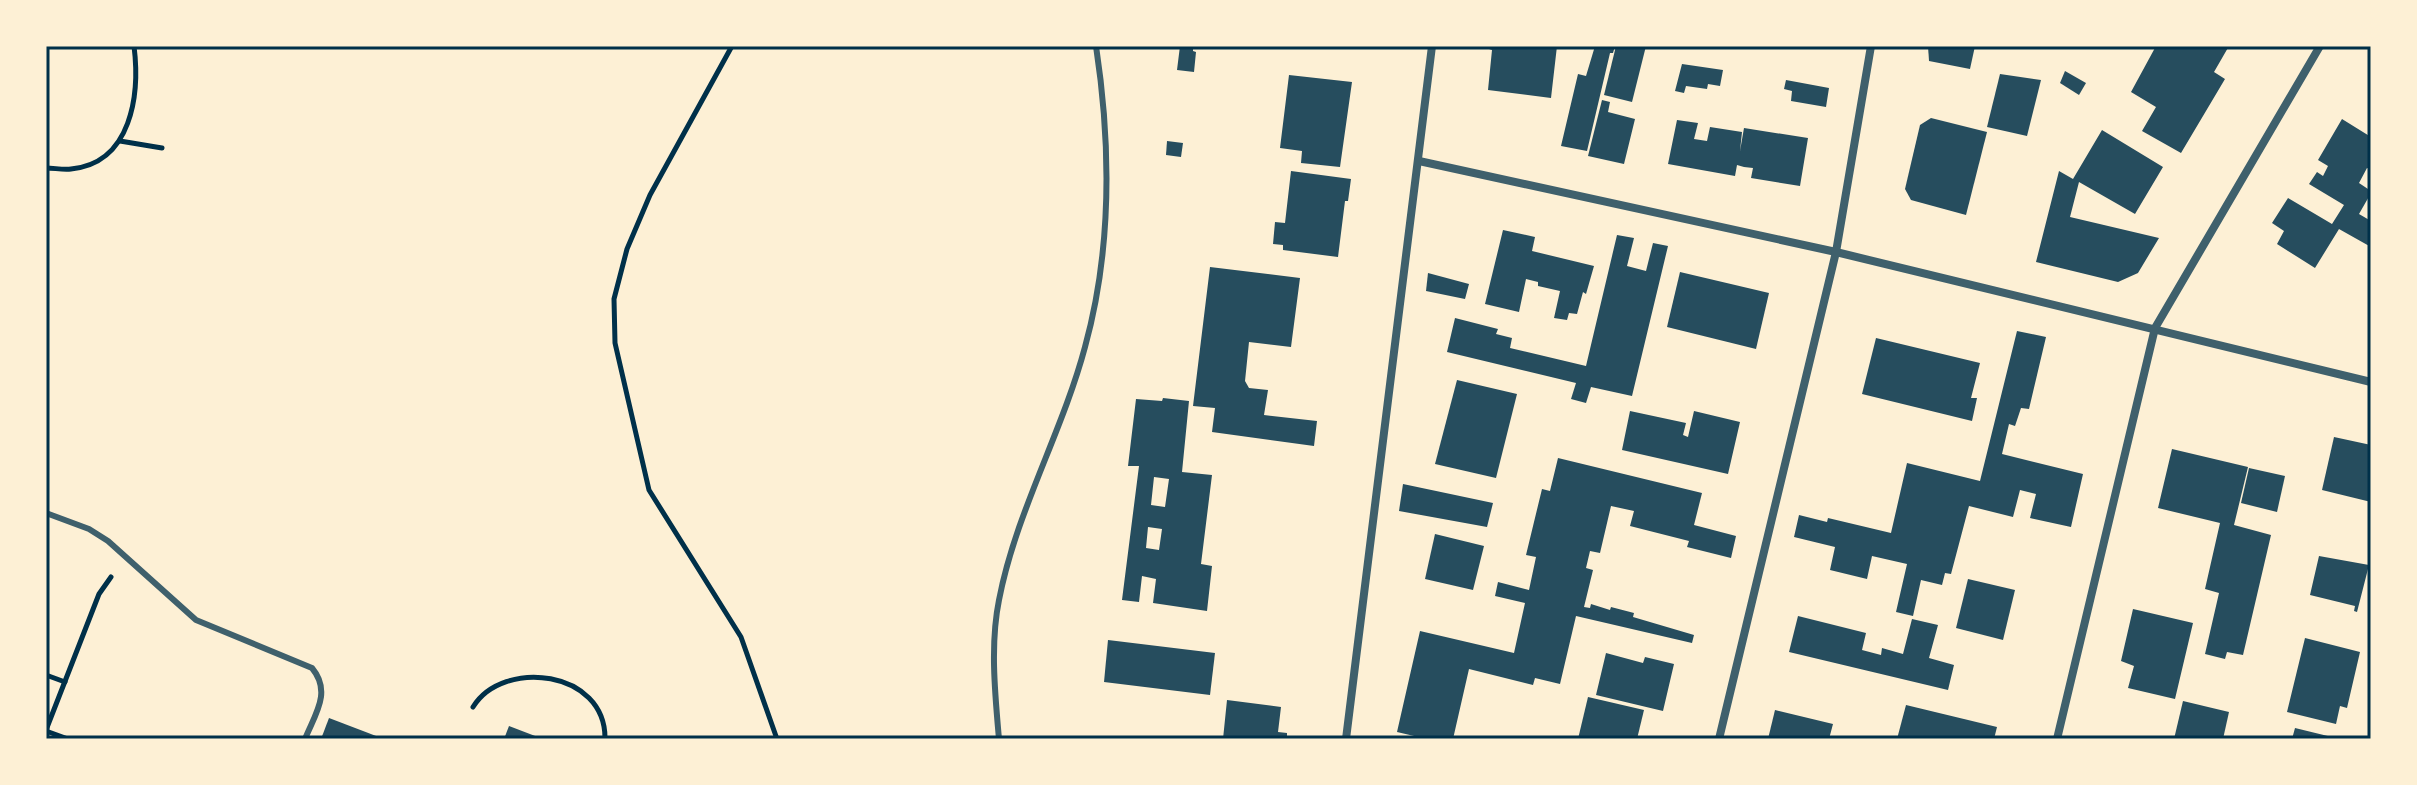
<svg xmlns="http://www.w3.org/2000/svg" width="2417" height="785" viewBox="0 0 2417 785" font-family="Arial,sans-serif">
<rect width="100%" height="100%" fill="#fdf0d5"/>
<g fill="#264d5e" fill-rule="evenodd">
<path d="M1180,46H1193V51L1196,52L1194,72L1177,70Z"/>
<path d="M1480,46H1557L1551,98L1488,90L1492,50Z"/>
<path d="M1595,46H1615L1613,53H1610L1587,151L1561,146L1578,74L1586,76Z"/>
<path d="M1616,46H1646L1632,102L1604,95Z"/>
<path d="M1928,46H1975L1970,69L1929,61Z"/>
<path d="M2156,46L2174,48L2176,46H2229L2214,72L2225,79L2181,153L2142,131L2156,107L2131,92Z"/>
<path d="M1682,64L1723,70L1720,86L1708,84L1707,89L1686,86L1684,93L1675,91Z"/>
<path d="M2065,71L2086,83L2079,95L2060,83Z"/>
<path d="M2000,74L2041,80L2027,136L1987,127Z"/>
<path d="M1289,75L1352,82L1340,167L1301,163L1302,151L1280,148Z"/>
<path d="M1786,80L1829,88L1826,107L1791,101L1792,91L1784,89Z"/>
<path d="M1602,100L1610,102L1608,112L1635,119L1624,164L1588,156Z"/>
<path d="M1931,118L1987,132L1966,215L1911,200L1905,189L1920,125Z"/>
<path d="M2342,119L2371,137V169L2367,168L2359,183L2371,191V193L2359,214L2371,221V247L2339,229L2315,268L2277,244L2284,231L2272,223L2288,198L2332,224L2344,205L2309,184L2317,172L2323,176L2328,166L2318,160Z"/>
<path d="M1677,120L1698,123L1694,139L1707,141L1710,127L1742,132L1740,151L1744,128L1808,138L1800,186L1751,178L1753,168L1744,167L1737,165L1735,176L1668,164Z"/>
<path d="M2102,130L2163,167L2135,214L2079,182L2070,217L2159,238L2138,273L2118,282L2036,262L2059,171L2073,179Z"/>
<path d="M1167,141L1183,143L1181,157L1166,155Z"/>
<path d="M1291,171L1351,179L1348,201H1345L1338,257L1283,250V245L1273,244L1275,222L1285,223Z"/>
<path d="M1503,230L1535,237L1532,251L1594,266L1586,294L1583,292L1577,314L1569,313L1567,320L1554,318L1560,291L1538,286V282L1526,279L1519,312L1485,304Z"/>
<path d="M1617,235L1634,238L1627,266L1646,271L1653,243L1668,246L1632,396L1591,387L1586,403L1571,399L1576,383L1447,352L1455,318L1498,329L1496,334L1512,338L1510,348L1586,366Z"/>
<path d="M1210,267L1300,278L1291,347L1249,342L1245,381L1249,388L1268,390L1264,415L1317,421L1314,446L1212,432L1215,408L1193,406Z"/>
<path d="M1680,272L1769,293L1756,349L1667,327Z"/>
<path d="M1428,273L1469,284L1465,299L1426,291Z"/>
<path d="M2017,331L2046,337L2029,409L2021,408L2015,426L2009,424L2002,454L2083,474L2071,527L2030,518L2036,494L2020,490L2013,517L1969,506L1951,574L1945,573L1942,585L1921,580L1913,616L1896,612L1907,564L1872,556L1867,579L1830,570L1835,547L1794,537L1799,515L1827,522L1828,518L1891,533L1907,463L1980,481Z"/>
<path d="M1876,338L1980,363L1971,398H1977L1972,421L1862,394Z"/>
<path d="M1457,380L1517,394L1496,478L1435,464Z"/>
<path d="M1163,398L1189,401L1182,472L1212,475L1201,564L1212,566L1207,611L1153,603L1156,579L1142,576L1139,602L1122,600L1139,466H1128L1136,399L1162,401ZM1154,477L1169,479L1165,507L1151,505ZM1148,527L1162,529L1159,550L1146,548Z"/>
<path d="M1630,411L1686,423L1683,435L1688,437L1694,411L1740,422L1728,474L1622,450Z"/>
<path d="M2334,437L2371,445V502L2322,490Z"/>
<path d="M2172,449L2248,467L2234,525L2271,535L2243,655L2227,652L2225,659L2205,654L2219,593L2205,589L2220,523L2158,508Z"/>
<path d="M1558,458L1702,493L1694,525L1736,536L1731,558L1687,547L1689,541L1630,526L1634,511L1611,506L1600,553L1590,551L1586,568L1593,570L1584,607L1590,608L1591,604L1610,610L1611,607L1634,613L1633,617L1694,635L1692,643L1576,616L1560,684L1535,678L1533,685L1469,669L1453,739H1427L1397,732L1420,631L1514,653L1525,603L1495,596L1498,582L1529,590L1536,557L1526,555L1542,489L1550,491Z"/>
<path d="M2249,468L2285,476L2277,512L2241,503Z"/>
<path d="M1403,484L1493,503L1487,527L1399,511Z"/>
<path d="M1435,534L1484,546L1473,590L1425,579Z"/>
<path d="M2319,556L2369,565L2357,612L2354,611L2355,606L2310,595Z"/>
<path d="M1968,579L2015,590L2003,640L1956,628Z"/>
<path d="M2133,609L2193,623L2175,699L2128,688L2134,666L2121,661Z"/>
<path d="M1798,616L1866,633L1862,650L1881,655L1882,648L1903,654L1912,619L1938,625L1929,658L1954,665L1948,690L1789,652Z"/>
<path d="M2305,638L2360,652L2347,708L2340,706L2336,724L2287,712Z"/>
<path d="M1108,640L1215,653L1210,695L1104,682Z"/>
<path d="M1606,653L1643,663L1645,657L1674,664L1663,711L1596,695Z"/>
<path d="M1588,697L1644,710L1637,739H1578Z"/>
<path d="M1227,700L1281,707L1278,732L1287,733V739H1223Z"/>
<path d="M2183,701L2229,712L2223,739H2174Z"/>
<path d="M1906,705L1997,727L1994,739H1897Z"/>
<path d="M1775,710L1833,724L1829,739H1768Z"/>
<path d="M329,718L384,739H321Z"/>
<path d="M509,726L543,739H504Z"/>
<path d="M2295,728L2336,738V739H2292Z"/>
</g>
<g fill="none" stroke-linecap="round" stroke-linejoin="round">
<g stroke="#003049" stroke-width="5">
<path d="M732,46L650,195L627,249L614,299L615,343L649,490L741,637L777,739"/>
<path d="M120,141L162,148"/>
<path d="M46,168C54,168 63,170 71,169C132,163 140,94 134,46"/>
<path d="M46,675L65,682"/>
<path d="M473,707C503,658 606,670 605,739"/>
<path d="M46,730L99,594L111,577"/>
<path d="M46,731L68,739"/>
</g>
<g stroke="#3f606c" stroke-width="6">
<path d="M46,513L89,529L108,541L196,620L312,668C332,692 315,714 305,739"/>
<path d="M999,739C995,694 990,644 999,600C1016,512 1062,433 1085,347C1112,249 1111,145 1096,46"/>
</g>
<g stroke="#3f606c" stroke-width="8">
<path d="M1419,161L1836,252L2371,382"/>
<path d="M1346,739L1432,46"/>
<path d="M1719,739L1836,252L1871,46"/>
<path d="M2057,739L2155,328L2320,46"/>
</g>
</g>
<rect width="2417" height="785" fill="none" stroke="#fdf0d5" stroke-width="96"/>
<rect x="48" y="48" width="2321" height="689" fill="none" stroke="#003049" stroke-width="3"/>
</svg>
